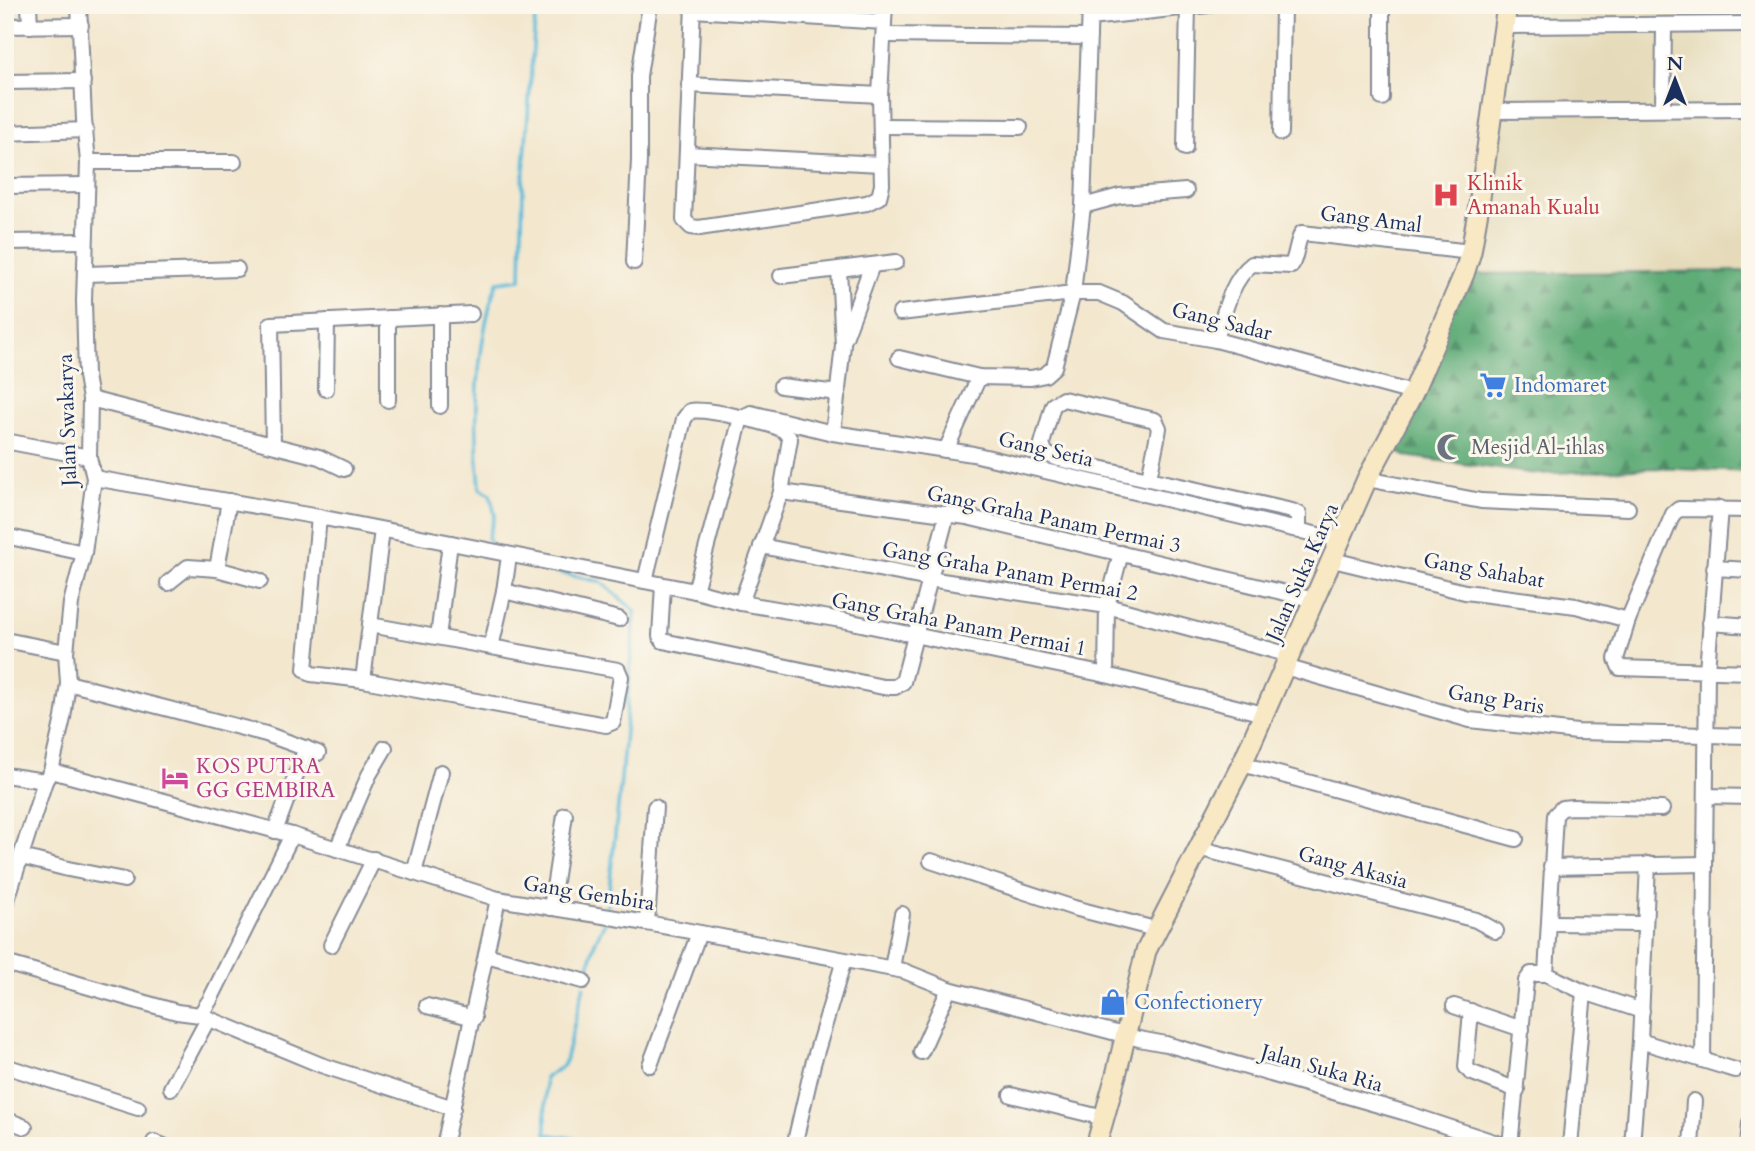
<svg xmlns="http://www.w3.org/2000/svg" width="1755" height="1151" viewBox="0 0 1755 1151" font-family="Cardo,serif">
<defs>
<pattern id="forest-firs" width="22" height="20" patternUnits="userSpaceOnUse" patternTransform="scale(1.75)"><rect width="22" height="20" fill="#5eac77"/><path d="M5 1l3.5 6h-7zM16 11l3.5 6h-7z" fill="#4d8c65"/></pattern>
</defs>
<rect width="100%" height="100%" fill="#fbf7ec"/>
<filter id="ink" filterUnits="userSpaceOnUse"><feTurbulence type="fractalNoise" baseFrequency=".0143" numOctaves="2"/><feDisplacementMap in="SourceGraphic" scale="14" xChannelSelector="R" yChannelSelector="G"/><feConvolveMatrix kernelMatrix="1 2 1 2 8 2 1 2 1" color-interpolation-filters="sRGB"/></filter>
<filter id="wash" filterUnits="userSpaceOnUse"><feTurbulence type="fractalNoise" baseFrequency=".00686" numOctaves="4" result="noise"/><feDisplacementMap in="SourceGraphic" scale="28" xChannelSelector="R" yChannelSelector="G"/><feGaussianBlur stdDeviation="1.57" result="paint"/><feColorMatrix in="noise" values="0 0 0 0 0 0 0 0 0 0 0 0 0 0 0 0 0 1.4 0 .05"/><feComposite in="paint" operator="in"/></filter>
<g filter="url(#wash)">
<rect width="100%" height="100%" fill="#f3e7ce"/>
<path fill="#e5dbba" d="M1507,5H1750V472L1653,468L1532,474L1405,456L1386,445L1464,274Z"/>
<path fill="url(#forest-firs)" stroke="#3c6e6a" stroke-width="2" d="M1750,271V472L1653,468L1536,474L1405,456L1386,445L1464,274Z"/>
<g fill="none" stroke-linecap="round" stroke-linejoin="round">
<g stroke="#5bbad9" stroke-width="3.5">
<path d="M492,546L488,538L495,515L490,494L480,488C473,423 476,343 497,282L521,279L523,184L536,5"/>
<path d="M546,570L601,582L635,611L621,779L607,908"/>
<path d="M586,979L595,942L605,922"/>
<path d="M584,986L564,1065L545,1078L546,1134L596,1142L598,1146"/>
</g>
</g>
</g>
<g filter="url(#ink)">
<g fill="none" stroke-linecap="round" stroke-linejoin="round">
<defs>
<g id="minor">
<path d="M29,5L30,26"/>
<path d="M693,5L684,220L691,227L699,228L867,203L879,197L882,185L880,95L885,5"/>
<path d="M1382,5V98"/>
<path d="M693,10L884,22"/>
<path d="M1090,18L1208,5"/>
<path d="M5,26L81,25"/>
<path d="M1505,26L1750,24"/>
<path d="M884,35L1089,37"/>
<path d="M5,82L83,81"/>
<path d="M689,85L880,95"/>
<path d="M1663,109L1664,25"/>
<path d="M1492,111L1750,109"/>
<path d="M881,126L1020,127"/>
<path d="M5,133L86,130"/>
<path d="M1281,133L1283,5"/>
<path d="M1185,148L1188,5"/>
<path d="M687,154L881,164"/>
<path d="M88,162H234"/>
<path d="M5,186L87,185"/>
<path d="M1083,206L1120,196L1186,191"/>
<path d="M5,242L85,241"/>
<path d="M634,262L639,160V76L650,5"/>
<path d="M86,274L237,269"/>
<path d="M781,276L896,262"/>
<path d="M900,313L1073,293H1099L1123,303L1164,331L1216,340L1413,393"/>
<path d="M440,315V406"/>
<path d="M388,318V400"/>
<path d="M845,338L872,265"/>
<path d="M1216,340C1224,315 1230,281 1252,264L1291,266C1297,256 1296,243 1302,233L1471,252"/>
<path d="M899,358L979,377L1031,378L1045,375L1054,367L1073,293L1083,206L1090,5"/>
<path d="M781,386L838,393"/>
<path d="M326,389L327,321"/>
<path d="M90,399L319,457L344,469"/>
<path d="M833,433L843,345L839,269"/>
<path d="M5,441L89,457"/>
<path d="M273,445L271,324L471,314"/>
<path d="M946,450L979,377"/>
<path d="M94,478L319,517L695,591L741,603L847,621L1106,675L1264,714"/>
<path d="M1149,478L1158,434L1159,428L1155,420L1063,399L1053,405L1042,444L1046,454L1059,459L1292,511L1299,514V531"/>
<path d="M1367,479L1481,501L1628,508"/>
<path d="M781,492L967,517L1315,600"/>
<path d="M1750,510L1679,509L1673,514L1628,620L1616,659L1620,668L1750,672"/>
<path d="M319,517L305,669L311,674L363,680L606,725L613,722L621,677L618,670L370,625"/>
<path d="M5,536L84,553"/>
<path d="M761,546L929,579L1107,606L1290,655"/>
<path d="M509,556L504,591L619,619"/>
<path d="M1333,560L1465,592L1576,606L1628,620"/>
<path d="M1714,568L1750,570"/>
<path d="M217,569L229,501"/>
<path d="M645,581L684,419L690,411C705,408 768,422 783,430C787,433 787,434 790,439L781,492L741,603"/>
<path d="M168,583L188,567L217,569L260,581"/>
<path d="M663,585L660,636L663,641L883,687H895L903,682L947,514"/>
<path d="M695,591L741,418L751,413L833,433L973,454L1340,540"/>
<path d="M1710,623L1750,626"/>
<path d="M438,637L450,543"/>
<path d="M5,640L66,652"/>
<path d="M491,647L504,591"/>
<path d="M1285,667L1470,720L1577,732L1750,736"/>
<path d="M1106,675L1107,606L1121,553"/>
<path d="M363,680L382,530"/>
<path d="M68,683L266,734L318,753"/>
<path d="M1242,764L1516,839"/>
<path d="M51,771L292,835L498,899L647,923L904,971L949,989L1139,1039L1166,1044L1403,1112L1506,1146"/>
<path d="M5,775L45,781"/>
<path d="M1706,796L1750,797"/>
<path d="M275,831L306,748"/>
<path d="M1198,848L1476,920L1496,931"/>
<path d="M337,849L369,775L385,748"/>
<path d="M22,857L68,869L124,880"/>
<path d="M931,861L1074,908L1155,929"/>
<path d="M1551,867L1705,864"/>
<path d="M414,873L441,772"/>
<path d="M5,906L45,781L51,771L63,718L68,683L66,652L71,603L84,553L94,478L89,457L90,399L86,376L84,301L88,162L84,120L79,5"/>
<path d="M551,908L565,815"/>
<path d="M647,923L655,807"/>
<path d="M1550,923L1644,924"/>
<path d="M331,945L374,859"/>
<path d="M486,955L583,981"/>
<path d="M5,963L177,1012L200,1015L210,1000L292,835"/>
<path d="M892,968L902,914"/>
<path d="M427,1006L474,1018"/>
<path d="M1454,1006L1522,1029"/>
<path d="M1471,1011L1466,1067L1470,1072L1517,1090"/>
<path d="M1642,1011L1584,992L1546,974L1555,815L1562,808L1572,807L1662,809"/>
<path d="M200,1015L321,1065L453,1108"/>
<path d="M1640,1041L1735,1070"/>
<path d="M921,1052L949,989"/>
<path d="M1703,1060L1707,670L1720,508"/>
<path d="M650,1065L699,933"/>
<path d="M5,1066L138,1108"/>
<path d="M171,1088L208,1019"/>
<path d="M1011,1095L1104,1118"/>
<path d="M5,1119L25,1127"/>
<path d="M154,1142L164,1146"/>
<path d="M444,1146L498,899"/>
<path d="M794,1146L813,1064L844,960"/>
<path d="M1510,1146L1526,981L1531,974H1546"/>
<path d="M1570,1146L1584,992"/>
<path d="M1632,1146L1640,1041L1648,864"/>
<path d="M1691,1146L1694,1101"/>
<path d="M1748,1146L1750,1123"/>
</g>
<path id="secondary" d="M1096,1146L1116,1075L1146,951L1242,764L1367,479L1413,393L1464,274L1471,252L1479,205L1507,5"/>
</defs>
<use href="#minor" stroke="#878b96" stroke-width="18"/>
<use href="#secondary" stroke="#878b96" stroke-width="23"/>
<use href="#minor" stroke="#fff" stroke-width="14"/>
<use href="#secondary" stroke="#f8e8c3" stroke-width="19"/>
</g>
</g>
<defs>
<symbol id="hospital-bare" viewBox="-9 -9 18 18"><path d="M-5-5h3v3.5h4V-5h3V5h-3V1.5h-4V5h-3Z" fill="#e0444e" stroke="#fbf7ec" stroke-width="2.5" paint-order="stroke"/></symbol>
<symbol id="supermarket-bare" viewBox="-9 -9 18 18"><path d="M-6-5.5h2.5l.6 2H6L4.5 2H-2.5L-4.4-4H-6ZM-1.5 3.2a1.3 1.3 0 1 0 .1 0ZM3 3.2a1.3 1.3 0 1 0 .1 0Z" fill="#3f7fe0" stroke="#fbf7ec" stroke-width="2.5" paint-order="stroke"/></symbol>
<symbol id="mosque-bare" viewBox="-9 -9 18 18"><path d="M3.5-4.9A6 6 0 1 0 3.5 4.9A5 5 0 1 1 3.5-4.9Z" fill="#6b7280" stroke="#fbf7ec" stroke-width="2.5" paint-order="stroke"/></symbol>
<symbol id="hotel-bare" viewBox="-9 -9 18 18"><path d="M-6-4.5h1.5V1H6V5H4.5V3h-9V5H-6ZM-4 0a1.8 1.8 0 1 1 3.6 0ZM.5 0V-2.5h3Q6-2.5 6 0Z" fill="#d1479c" stroke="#fbf7ec" stroke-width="2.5" paint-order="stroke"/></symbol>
<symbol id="shop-bare" viewBox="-9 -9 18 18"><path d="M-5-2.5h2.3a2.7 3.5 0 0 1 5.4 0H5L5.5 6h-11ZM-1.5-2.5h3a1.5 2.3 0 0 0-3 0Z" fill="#3f7fe0" stroke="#fbf7ec" stroke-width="2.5" paint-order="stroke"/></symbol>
</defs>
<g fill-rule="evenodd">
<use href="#hospital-bare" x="1427" y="176" width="38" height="38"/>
<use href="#supermarket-bare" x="1474" y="366" width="38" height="38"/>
<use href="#mosque-bare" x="1431" y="428" width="38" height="38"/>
<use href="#hotel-bare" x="156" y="759" width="38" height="38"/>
<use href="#shop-bare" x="1094" y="983" width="38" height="38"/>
</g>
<g text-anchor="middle" stroke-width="6" stroke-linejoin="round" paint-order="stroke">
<g font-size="21" fill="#be3a42" stroke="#fbf7ec" text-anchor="start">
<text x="1467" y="190">Klinik<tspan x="1467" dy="24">Amanah Kualu</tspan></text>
</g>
<g font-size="21" fill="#1b2f5e" stroke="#fbf7ec">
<text transform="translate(1371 219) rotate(7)" y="7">Gang Amal</text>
<text transform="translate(1222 321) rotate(14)" y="7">Gang Sadar</text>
<text transform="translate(67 420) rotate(-92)" y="7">Jalan Swakarya</text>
<text transform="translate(1046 449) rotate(13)" y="7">Gang Setia</text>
<text transform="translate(1054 519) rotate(12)" y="7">Gang Graha Panam Permai 3</text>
<text transform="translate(1484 570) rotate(10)" y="7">Gang Sahabat</text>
<text transform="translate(1010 571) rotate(10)" y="7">Gang Graha Panam Permai 2</text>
<text transform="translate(1302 572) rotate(-66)" y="7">Jalan Suka Karya</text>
<text transform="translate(959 624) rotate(11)" y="7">Gang Graha Panam Permai 1</text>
<text transform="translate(1496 699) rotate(9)" y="7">Gang Paris</text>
<text transform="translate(1353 867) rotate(15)" y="7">Gang Akasia</text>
<text transform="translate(589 893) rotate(9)" y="7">Gang Gembira</text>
<text transform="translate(1322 1068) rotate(16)" y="7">Jalan Suka Ria</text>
</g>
<g font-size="21" fill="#366cbe" stroke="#fbf7ec" text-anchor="start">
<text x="1514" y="392">Indomaret</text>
<text x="1134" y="1009">Confectionery</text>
</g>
<g font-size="21" fill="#5b616d" stroke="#fbf7ec" text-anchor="start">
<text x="1471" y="454">Mesjid Al-ihlas</text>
</g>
<g font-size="21" fill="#b23c85" stroke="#fbf7ec" text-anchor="start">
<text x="196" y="773">KOS PUTRA<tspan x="196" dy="24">GG GEMBIRA</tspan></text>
</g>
</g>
<rect width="1755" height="1151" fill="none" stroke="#fbf7ec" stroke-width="28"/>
<g transform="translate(1675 80)" stroke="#fbf7ec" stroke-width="5" paint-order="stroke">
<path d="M0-5L12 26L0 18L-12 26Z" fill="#1b2f5e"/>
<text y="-10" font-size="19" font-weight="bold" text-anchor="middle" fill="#1b2f5e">N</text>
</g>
</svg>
